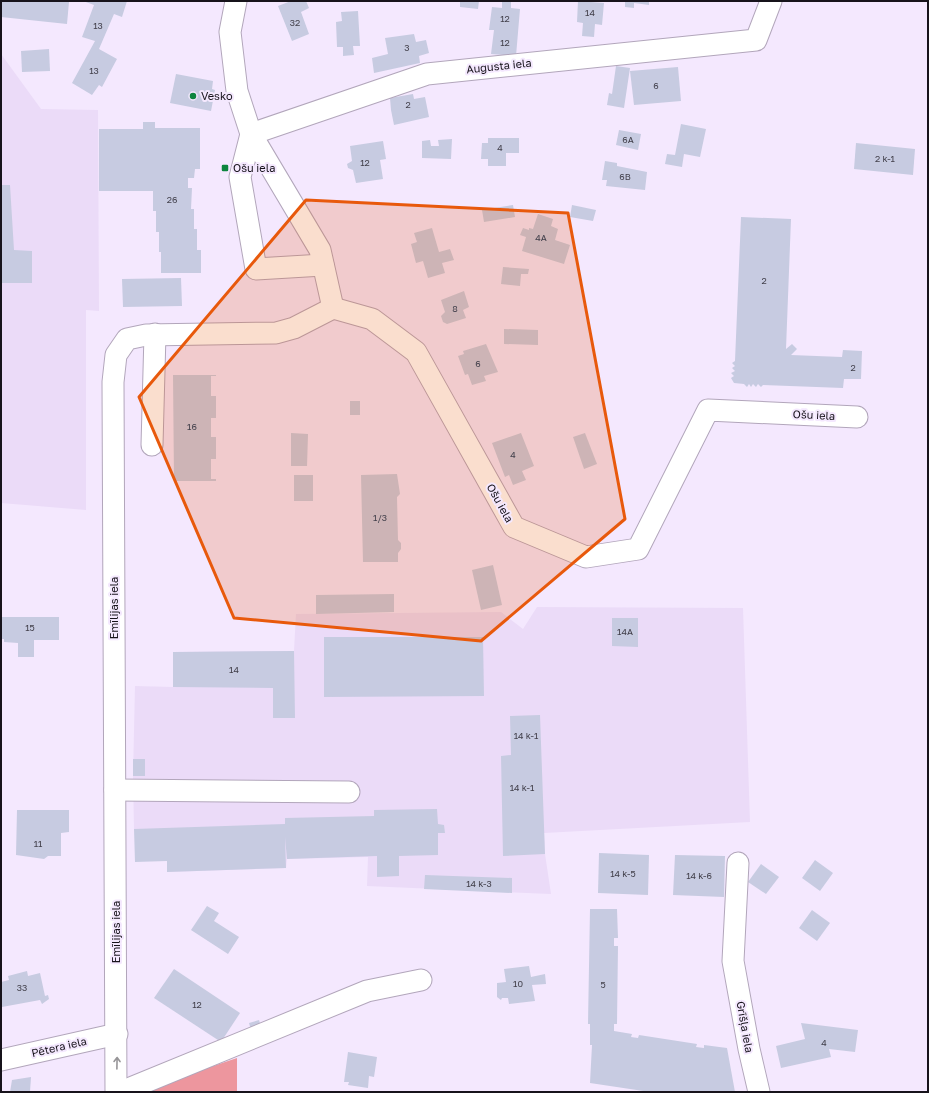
<svg xmlns="http://www.w3.org/2000/svg" width="929" height="1093" viewBox="0 0 929 1093" font-family="'Golos Text',sans-serif">
<rect width="100%" height="100%" fill="#f4e8fe"/>
<g fill="#ebdbf8">
<path d="M1,54L41,109L98,110L99,311L86,310V510L1,503Z"/>
<path d="M537,607L743,608L750,822L544,833L545,854L551,894L367,886L368,857L287,859L286,868L167,872V861L134,829L133,776L135,686L173,687V652L294,651L296,614L501,612L523,629Z"/>
</g>
<path fill="#ed969e" d="M237,1058V1092H139L142,1090Z"/>
<g fill="#c7cbe1">
<path d="M1,1L69,2L67,24L1,17Z"/>
<path d="M83,1H127L122,17L114,14L99,49L117,59L102,87L99,85L92,95L72,83L95,41L82,37L94,5Z"/>
<path d="M291,1H306L309,8L301,12L309,34L292,41L278,6Z"/>
<path d="M460,1H479L478,9L460,7Z"/>
<path d="M502,1H511V8L520,9L516,56L491,54L494,30H489L492,7L502,8Z"/>
<path d="M578,1L604,3L602,25L595,24L594,37L582,36L583,23L577,22Z"/>
<path d="M625,1H649V5L634,3V8L625,7Z"/>
<path d="M358,11L360,46H353L354,55L343,56V47H337L336,22L342,21L341,12Z"/>
<path d="M414,34L416,42L426,40L429,53L419,56L420,63L374,73L372,58L388,54L385,38Z"/>
<path d="M49,49L50,71L22,72L21,51Z"/>
<path d="M616,66L630,68L624,108L607,105L609,93L612,94Z"/>
<path d="M678,67L681,101L634,105L630,71Z"/>
<path d="M176,74L213,81L212,89L215,90L211,111L170,103Z"/>
<path d="M413,94L414,99L425,97L429,117L394,125L391,110L390,98Z"/>
<path d="M143,122H155V128H200V169H195L194,178H188V188H192L191,209H194V229H197V250H201V273H161V252H159V232H156V211H153V191H99V129H143Z"/>
<path d="M681,124L706,129L700,157L684,154L682,167L665,164L667,154L675,155Z"/>
<path d="M619,130L641,134L638,150L616,145Z"/>
<path d="M488,138H519V153H506V166H488V159H481L482,143H488Z"/>
<path d="M452,139L451,159L422,158V141L430,140L431,146H439L438,140Z"/>
<path d="M383,141L386,159L380,160L383,179L356,183L353,170L348,168L347,164L352,161L350,146Z"/>
<path d="M856,143L915,149L913,175L854,169Z"/>
<path d="M605,161L617,163V166L647,172L645,190L606,186L607,180H602Z"/>
<path d="M1,185H10L14,250L32,251V283H1Z"/>
<path d="M513,205L515,217L484,222L482,210Z"/>
<path d="M572,205L596,210L593,221L570,217Z"/>
<path d="M538,214L553,219L551,226L558,229L555,240L570,245L564,264L522,251L526,237L520,235L523,228L529,230V228L533,229Z"/>
<path d="M741,217L791,219L786,349L792,344L797,349L791,355L842,357L843,350L862,351L861,379H844L843,388L763,385L761,387L758,384L756,387L753,384L751,387L749,384L747,387L744,384L734,383L731,378L734,376L731,373L735,371L732,368L735,366L732,363L735,361Z"/>
<path d="M432,228L439,252L450,249L454,260L442,263L445,273L428,278L423,261L416,263L411,244L417,242L414,233Z"/>
<path d="M503,267L529,269L528,274H521L520,286L501,284Z"/>
<path d="M181,278L182,306L123,307L122,279Z"/>
<path d="M464,291L469,307L463,310L466,318L447,324L443,322L441,316L445,312L441,300Z"/>
<path d="M504,329L538,330V345L504,344Z"/>
<path d="M486,344L498,372L484,376L486,381L472,385L468,374L465,375L458,356L464,354L463,351Z"/>
<path d="M173,375H216V376H211V396H216V418H211V437H216V459H211V479H216V481H174Z"/>
<rect x="350" y="401" width="10" height="14"/>
<path d="M291,433L308,434L307,466H291Z"/>
<path d="M521,433L534,466L522,471L526,480L513,485L509,475L505,477L492,443Z"/>
<path d="M585,433L597,464L584,469L573,437Z"/>
<path d="M397,474L400,494L397,497L398,540L401,543V549L398,553V562H363L361,475Z"/>
<rect x="294" y="475" width="19" height="26"/>
<path d="M493,565L502,605L481,610L472,570Z"/>
<path d="M394,594V612L316,614V595Z"/>
<path d="M1,617H59V640H34V657H18V643L4,642V639H1Z"/>
<path d="M612,618H638V647L612,646Z"/>
<path d="M324,637H483L484,696L324,697Z"/>
<path d="M294,651L295,718H273V688L173,687V652Z"/>
<path d="M540,715L545,854L503,856L501,756L511,755L510,716Z"/>
<rect x="133" y="759" width="12" height="17"/>
<path d="M437,809L438,824L444,825L445,833H438V855L399,856V876L377,877V856L287,859L285,837L286,868L167,872V861L135,862L134,829L285,824V818L374,816V810Z"/>
<path d="M17,810H69V832L61,833V856H48L44,859L16,855Z"/>
<path d="M599,853L649,855L648,895L598,893Z"/>
<path d="M675,855L725,856L724,897L673,895Z"/>
<path d="M815,860L833,873L820,891L802,878Z"/>
<path d="M761,864L779,877L766,894L748,882Z"/>
<path d="M425,875L512,878V893L424,889Z"/>
<path d="M207,906L219,913L214,921L239,937L228,954L191,930Z"/>
<path d="M590,909H617L618,938H614V946H618L617,1024H614V1031L632,1034L631,1037L638,1038L639,1035L697,1044L696,1047L704,1048V1045L727,1048L735,1092H650L590,1083L592,1045H590V1024H588Z"/>
<path d="M812,910L830,923L817,941L799,928Z"/>
<path d="M529,966L531,977L545,974L546,984L532,985L535,1001L509,1004L508,998H502L501,1000L497,997V983L506,982L504,969Z"/>
<path d="M174,969L240,1013L221,1042L154,998Z"/>
<path d="M27,971L28,976L40,973L45,996L48,995L49,999L42,1004L40,1000L2,1007L1,982L9,980L8,976Z"/>
<path d="M259,1020L261,1027L251,1030L249,1023Z"/>
<path d="M801,1023L858,1030L855,1052L829,1049L831,1057L781,1068L776,1046L805,1039Z"/>
<path d="M348,1052L377,1057L374,1077L369,1076L368,1088L348,1085L349,1082H344Z"/>
<path d="M31,1077L30,1092H10L12,1080Z"/>
</g>
<g fill="none" stroke-linecap="round" stroke-linejoin="round">
<defs>
<g id="minor">
<path d="M236,1L230,32L237,91L251,134L320,250L333,308"/>
<path d="M251,134L427,74L756,40L771,1"/>
<path d="M251,134L240,177L256,269L323,265"/>
<path d="M333,308L372,319L416,352L514,527L586,557L638,549L708,410L857,417"/>
<path d="M152,445L155,334"/>
<path d="M115,790L349,792"/>
<path d="M738,863L733,961L749,1049L759,1092"/>
<path d="M1,1060L117,1034"/>
<path d="M116,1092L113,382L116,355L127,339L146,335L276,333L294,328L333,308"/>
<path d="M121,1092L367,991L421,980"/>
</g>
</defs>
<use href="#minor" stroke="#b2a6bb" stroke-width="23"/>
<use href="#minor" stroke="#fff" stroke-width="21"/>
</g>
<defs><path id="oneway-shaft" d="M-6 0H5M1.5-3L5.5 0L1.5 3" fill="none" stroke-width="1.6" stroke-linecap="round" stroke-linejoin="round"/></defs>
<use stroke="#979598" href="#oneway-shaft" transform="translate(117 1063) rotate(-89)"/>
<path fill="#e8590c" fill-opacity="0.2" stroke="#e8590c" stroke-width="3" stroke-linejoin="round" d="M306,200L568,213L625,519L481,641L234,618L139,397Z"/>
<g fill="#0d853e" stroke="#f4e8fe" stroke-width="1.5">
<circle cx="193" cy="96" r="4"/>
<rect x="221" y="164" width="8" height="8" rx="2"/>
</g>
<g text-anchor="middle" stroke-width="4" stroke-linejoin="round" paint-order="stroke">
<g font-size="9" fill="#43414c">
<text x="590" y="16">14</text>
<text x="505" y="22">12</text>
<text x="295" y="26">32</text>
<text x="98" y="29">13</text>
<text x="505" y="46">12</text>
<text x="407" y="51">3</text>
<text x="94" y="74">13</text>
<text x="656" y="89">6</text>
<text x="408" y="108">2</text>
<text x="628" y="143">6A</text>
<text x="500" y="151">4</text>
<text x="885" y="162">2 k-1</text>
<text x="365" y="166">12</text>
<text x="625" y="180">6B</text>
<text x="172" y="203">26</text>
<text x="541" y="241">4A</text>
<text x="764" y="284">2</text>
<text x="455" y="312">8</text>
<text x="478" y="367">6</text>
<text x="853" y="371">2</text>
<text x="192" y="430">16</text>
<text x="513" y="458">4</text>
<text x="380" y="521">1/3</text>
<text x="30" y="631">15</text>
<text x="625" y="635">14A</text>
<text x="234" y="673">14</text>
<text x="526" y="739">14 k-1</text>
<text x="522" y="791">14 k-1</text>
<text x="38" y="847">11</text>
<text x="623" y="877">14 k-5</text>
<text x="699" y="879">14 k-6</text>
<text x="479" y="887">14 k-3</text>
<text x="518" y="987">10</text>
<text x="603" y="988">5</text>
<text x="22" y="991">33</text>
<text x="197" y="1008">12</text>
<text x="824" y="1046">4</text>
</g>
<g font-size="11" fill="#17131b" stroke="#f4e8fe">
<text transform="translate(499 66) rotate(-6)" y="4">Augusta iela</text>
<text transform="translate(814 415) rotate(3)" y="4">Ošu iela</text>
<text transform="translate(500 503) rotate(61)" y="4">Ošu iela</text>
<text transform="translate(114 608) rotate(-90)" y="4">Emīlijas iela</text>
<text transform="translate(116 932) rotate(-90)" y="4">Emīlijas iela</text>
<text transform="translate(745 1027) rotate(80)" y="4">Grīšļa iela</text>
<text transform="translate(59 1047) rotate(-13)" y="4">Pētera iela</text>
</g>
<g font-size="11" fill="#17131b" stroke="#f4e8fe" text-anchor="start">
<text x="201" y="100">Vesko</text>
<text x="233" y="172">Ošu iela</text>
</g>
</g>
<rect width="929" height="1093" fill="none" stroke="#17131b" stroke-width="4"/>
</svg>
